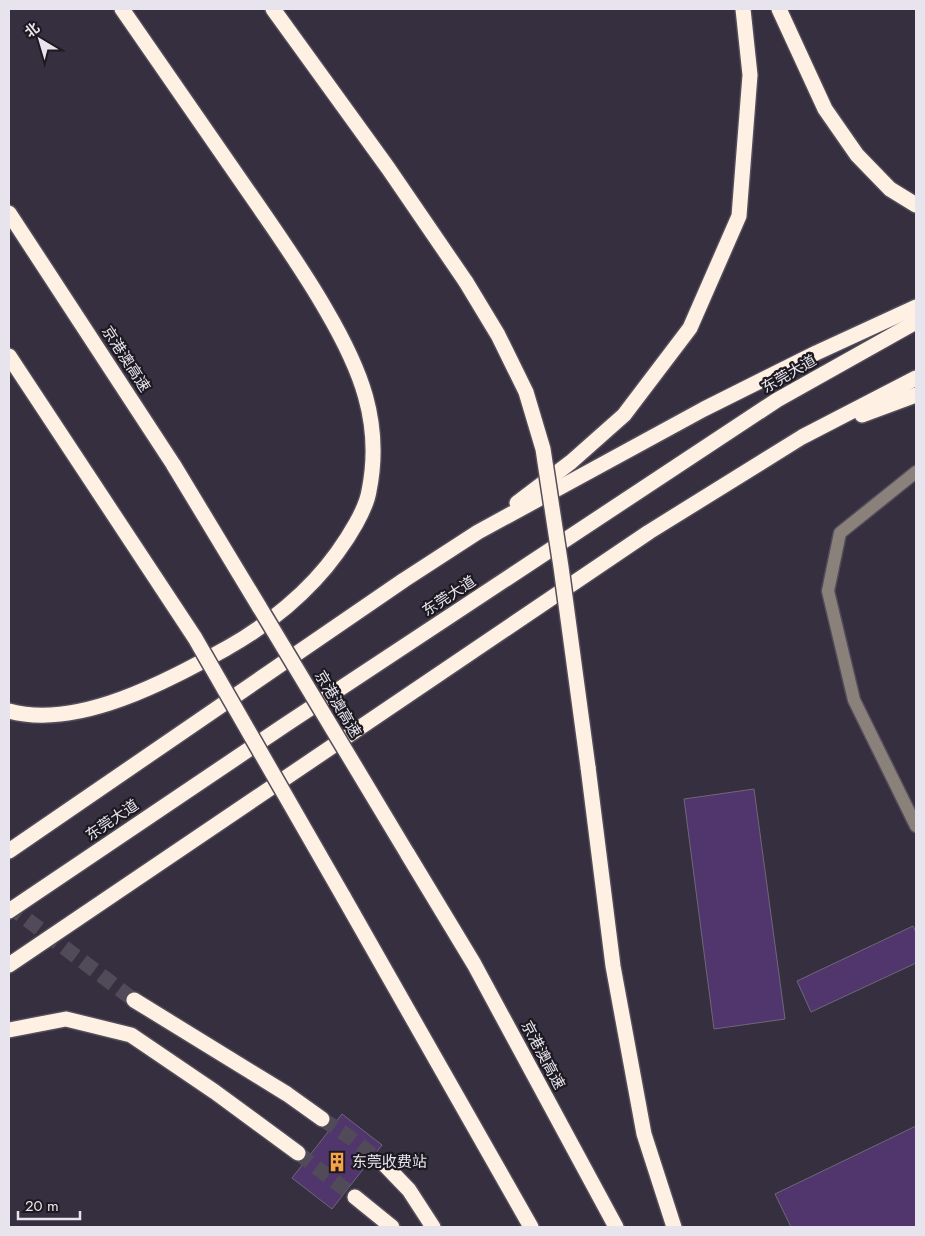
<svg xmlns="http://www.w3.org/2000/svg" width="925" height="1236" viewBox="0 0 925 1236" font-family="Jost,'Noto Sans SC',sans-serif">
<rect width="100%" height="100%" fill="#362f3f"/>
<g fill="#51356d" stroke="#6f6779">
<path d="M754,789L785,1019L714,1029L684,799Z"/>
<path d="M913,926L916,932V963L811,1012L797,981Z"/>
<path d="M342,1114L382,1145L332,1209L292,1178Z"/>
<path d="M916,1126V1227H791L775,1194Z"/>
</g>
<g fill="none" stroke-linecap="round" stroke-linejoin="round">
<g stroke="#514a59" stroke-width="15" stroke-dasharray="15 8" stroke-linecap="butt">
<path d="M9,906L134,1000"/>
<path d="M322,1119L351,1138L385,1165"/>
<path d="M298,1153L355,1197"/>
</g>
<defs>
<path id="minor" d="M916,472L840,533L828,591L854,700L916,826"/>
<g id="highway">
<path d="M273,9L388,168L466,282"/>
<path d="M779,9L825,109L857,155L890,189L916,205"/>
<path d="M9,213L173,464L260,608"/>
<path d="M9,356L195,638"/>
<path d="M862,415L916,395"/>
<path d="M517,503L571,462L624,415L690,328L739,216L750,75L743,9"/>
<path d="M9,711C78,730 167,681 227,648C268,625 309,592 337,553C348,538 366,510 369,491C383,422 360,368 326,310C305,273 281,239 257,204C212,139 167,74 122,9"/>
<path d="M588,767L613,966L644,1134L674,1227"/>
<path d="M9,851L404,580L478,532L704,409L816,353L916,307"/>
<path d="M407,853L474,964L616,1227"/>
<path d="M343,896L531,1227"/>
<path d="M9,911L285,725L777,400L916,322"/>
<path d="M9,965L649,532L802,437L916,378"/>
<path d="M134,1000L287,1094L322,1119"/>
<path d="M9,1030L66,1019L131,1035L215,1092L298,1153"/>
<path d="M385,1165L409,1190L433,1227"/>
<path d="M355,1197L392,1227"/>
</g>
</defs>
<use href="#minor" stroke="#524c5b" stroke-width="15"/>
<use href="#highway" stroke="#524c5b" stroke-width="18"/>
<use href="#minor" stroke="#89817a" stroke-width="12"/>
<use href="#highway" stroke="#fef0e2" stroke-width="15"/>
<defs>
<g id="highway-bridge">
<path d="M466,282L498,335L526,392L543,449L561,567L588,767"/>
<path d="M260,608L407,853"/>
<path d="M195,638L343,896"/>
</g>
</defs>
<use href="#highway-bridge" stroke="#524c5b" stroke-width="18" stroke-linecap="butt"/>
<use href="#highway-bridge" stroke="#fef0e2" stroke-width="15"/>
</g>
<defs>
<symbol id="building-bare" viewBox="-9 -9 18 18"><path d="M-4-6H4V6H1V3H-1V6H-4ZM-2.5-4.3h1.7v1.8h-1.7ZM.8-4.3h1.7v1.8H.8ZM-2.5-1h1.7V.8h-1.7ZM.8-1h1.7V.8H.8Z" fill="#f5a346" stroke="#1c1920" stroke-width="2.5" paint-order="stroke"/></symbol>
</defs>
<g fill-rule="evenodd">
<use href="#building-bare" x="323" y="1148" width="28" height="28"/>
</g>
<g text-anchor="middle" stroke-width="4.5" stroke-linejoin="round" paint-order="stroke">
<g font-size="15" fill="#e8e4ee" stroke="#1c1920">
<text transform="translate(126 359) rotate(57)" y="5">京港澳高速</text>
<text transform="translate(789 374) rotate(-30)" y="5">东莞大道</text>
<text transform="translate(449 596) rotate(-33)" y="5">东莞大道</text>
<text transform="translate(338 704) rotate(59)" y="5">京港澳高速</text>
<text transform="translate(112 820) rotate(-34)" y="5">东莞大道</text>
<text transform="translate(543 1055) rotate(62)" y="5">京港澳高速</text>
</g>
<g font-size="15" fill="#e8e4ee" stroke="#1c1920" text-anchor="start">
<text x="352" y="1167">东莞收费站</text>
</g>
</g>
<rect width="925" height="1236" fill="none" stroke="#e8e4ee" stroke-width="20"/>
<g transform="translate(40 40) rotate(322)" stroke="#1c1920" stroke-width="4" paint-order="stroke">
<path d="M0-4L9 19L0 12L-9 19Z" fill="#e8e4ee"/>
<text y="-8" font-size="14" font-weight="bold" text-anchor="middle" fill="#e8e4ee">北</text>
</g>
<path d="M18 1211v8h62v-8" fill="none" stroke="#e8e4ee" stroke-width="2.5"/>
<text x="25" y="1211" font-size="15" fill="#e8e4ee" stroke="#1c1920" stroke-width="4" paint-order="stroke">20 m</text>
</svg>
